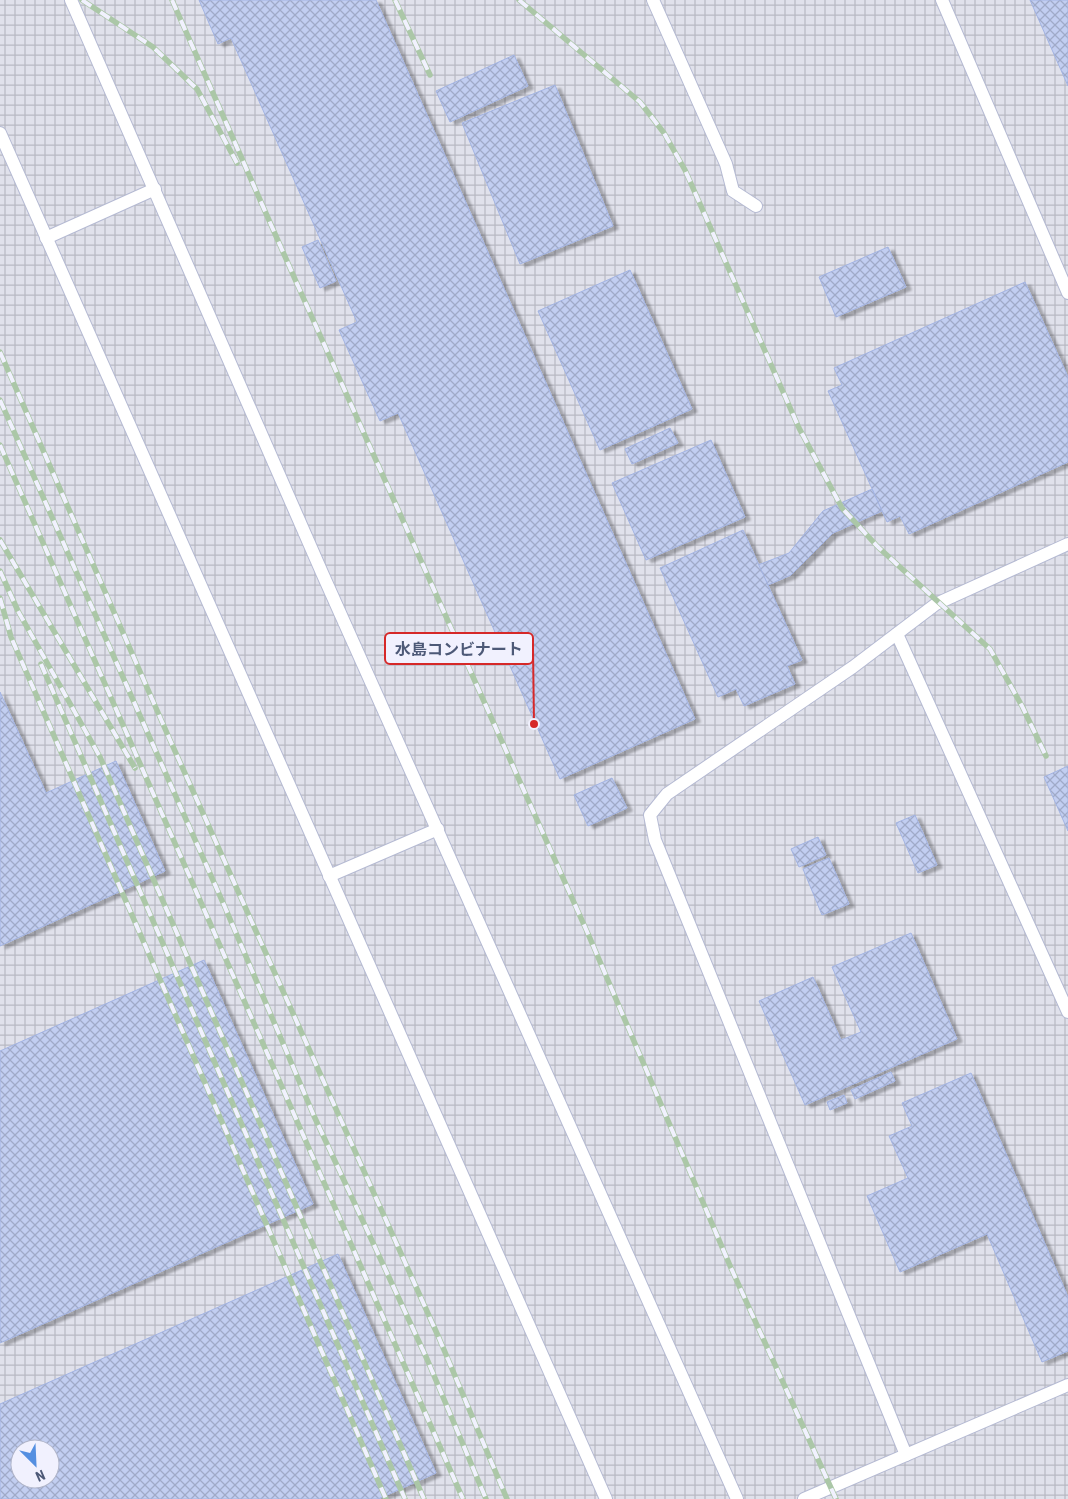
<svg xmlns="http://www.w3.org/2000/svg" width="1068" height="1499" viewBox="0 0 1068 1499" font-family="'Roboto Condensed','Noto Sans JP',sans-serif">
<defs>
<pattern id="industrial-grid" width="8" height="8" patternUnits="userSpaceOnUse" patternTransform="scale(1.25)"><rect width="8" height="8" fill="#e0e1eb"/><path d="M0 4h8M4 0v8" fill="none" stroke="#b8b9c3"/></pattern>
<pattern id="building-cross-hatch" width="8" height="8" patternUnits="userSpaceOnUse" patternTransform="scale(1.25)"><rect width="8" height="8" fill="#c2cef1"/><path d="M0 0l8 8M0 8l8-8" fill="none" stroke="#a0aac8"/></pattern>
<filter id="shadow"><feDropShadow dx="5.5" dy="3" stdDeviation="1" flood-color="#0004"/></filter>
</defs>
<rect width="100%" height="100%" fill="#eaebfc"/>
<path fill="url(#industrial-grid)" fill-rule="evenodd" d="M0,0H1068V1499H0ZM20,1449H50V1479H20Z"/>
<g fill="url(#building-cross-hatch)" stroke="#a3b4e3" fill-rule="evenodd" filter="url(#shadow)">
<path d="M199,0H376L695,719L560,779L398,413L380,421L339,330L357,322L231,38L218,44Z"/>
<path d="M1030,0H1068V86Z"/>
<path d="M514,55L528,86L450,122L436,91Z"/>
<path d="M555,85L613,226L520,264L462,123Z"/>
<path d="M318,240L336,281L320,288L302,247Z"/>
<path d="M888,247L906,287L836,317L819,277Z"/>
<path d="M630,270L692,409L600,450L538,311Z"/>
<path d="M1025,282L1068,377V462L909,534L900,516L887,522L828,391L842,385L834,368Z"/>
<path d="M670,428L678,443L632,464L625,449Z"/>
<path d="M711,440L745,517L646,560L612,483Z"/>
<path d="M872,489L882,511L833,533L791,575L768,585L758,565L789,553L823,511Z"/>
<path d="M743,530L802,660L787,666L795,684L744,706L736,689L718,697L660,568Z"/>
<path d="M0,692L46,793L116,761L165,871L0,946Z"/>
<path d="M1068,766V831L1044,777Z"/>
<path d="M612,778L627,808L588,826L574,795Z"/>
<path d="M915,815L937,865L918,873L896,823Z"/>
<path d="M818,837L826,855L799,867L791,849Z"/>
<path d="M829,858L849,904L822,915L803,869Z"/>
<path d="M911,933L957,1039L805,1105L759,1001L813,977L841,1040L861,1032L832,967Z"/>
<path d="M204,960L313,1204L0,1343V1051Z"/>
<path d="M891,1072L895,1081L855,1099L851,1090Z"/>
<path d="M971,1073L1068,1297V1351L1042,1362L987,1234L900,1272L867,1196L908,1178L889,1136L912,1126L902,1103Z"/>
<path d="M844,1095L847,1103L830,1110L827,1102Z"/>
<path d="M338,1254L436,1473L378,1499H0V1404ZM20,1449H50V1479H20Z"/>
</g>
<g fill="none" stroke-linecap="round" stroke-linejoin="round">
<defs>
<g id="lane">
<path d="M71,0L323,575L737,1499"/>
<path d="M653,0L726,164L733,191L756,206"/>
<path d="M942,0L1068,293"/>
<path d="M0,133L606,1499"/>
<path d="M46,238L155,189"/>
<path d="M897,634L1068,1012"/>
<path d="M329,876L438,829"/>
<path d="M906,1455L655,840L650,815L667,794L853,667L936,604L1068,544"/>
<path d="M804,1499L1068,1385"/>
</g>
</defs>
<use href="#lane" stroke="#b5bad3" stroke-width="14"/>
<use href="#lane" stroke="#fff" stroke-width="12"/>
<defs>
<g id="rail">
<path d="M82,0L153,47L197,89L237,163"/>
<path d="M172,0L298,286L589,936L731,1268L836,1499"/>
<path d="M395,0L430,75"/>
<path d="M519,0L640,102L664,133L685,170L799,428L842,508L878,547L990,649L1022,706L1046,756"/>
<path d="M0,352L170,740L439,1338L507,1499"/>
<path d="M0,400L224,905L314,1116L427,1359L486,1499"/>
<path d="M0,445L463,1499"/>
<path d="M0,540L135,768"/>
<path d="M0,571L18,611L100,757L424,1499"/>
<path d="M0,598L11,637L386,1499"/>
<path d="M41,664L405,1499"/>
</g>
</defs>
<use href="#rail" stroke="#abc7a7" stroke-width="5.5"/>
<use href="#rail" stroke="#f1f1fe" stroke-width="4" stroke-dasharray="11" stroke-linecap="butt"/>
</g>
<path fill="none" stroke="#d62828" stroke-width="2" d="M534 724L533 649"/>
<circle fill="#d62828" stroke="#f1f1fe" stroke-width="2" cx="534" cy="724" r="5"/>
<rect fill="#f1f1fe" stroke="#d62828" stroke-width="2" x="385" y="633" width="148" height="31" rx="5"/>
<g font-size="16" text-anchor="middle" font-weight="bold" fill="#4d5977">
<text x="459" y="655">水島コンビナート</text>
</g>
<g transform="translate(35 1464) rotate(156)"><circle r="24" fill="#f1f1fe" stroke="#afb4c8"/>
<path d="M0-4L9 19L0 12L-9 19Z" fill="#548fe1"/>
<text y="-8" font-size="14" font-weight="bold" text-anchor="middle" fill="#4d5977">N</text>
</g>
</svg>
